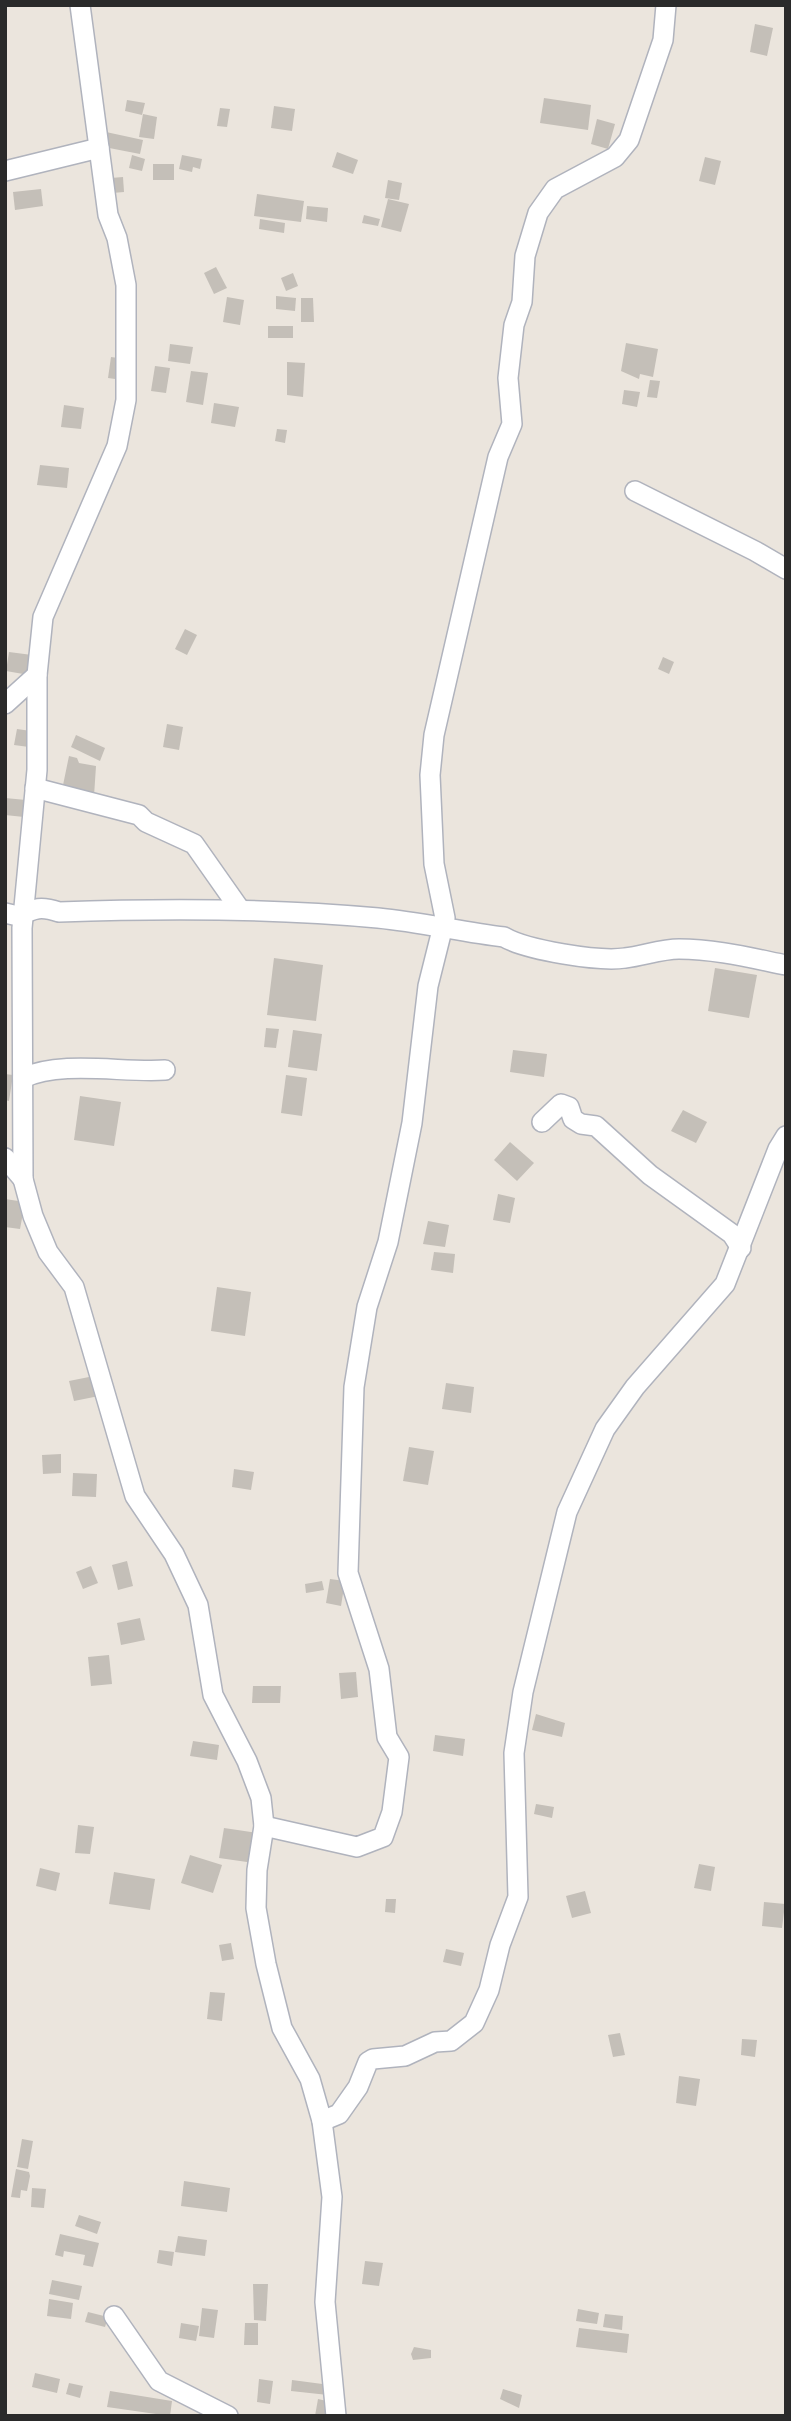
<svg xmlns="http://www.w3.org/2000/svg" width="791" height="2421" viewBox="0 0 791 2421" font-family="'Varela Round',sans-serif">
<rect width="100%" height="100%" fill="#ebe5dd"/>
<g fill="#c4bfb8">
<path d="M755,24L773,28L767,56L750,52Z"/>
<path d="M544,98L591,105L588,130L540,123Z"/>
<path d="M127,100L145,103L142,115L125,111Z"/>
<path d="M274,106L295,109L292,131L271,128Z"/>
<path d="M220,108L230,109L227,127L217,126Z"/>
<path d="M143,114L157,117L154,139L139,137Z"/>
<path d="M597,119L615,124L608,149L591,144Z"/>
<path d="M106,132L143,140L140,154L104,147Z"/>
<path d="M337,152L358,160L353,174L332,167Z"/>
<path d="M132,155L145,159L142,171L129,168Z"/>
<path d="M182,155L202,159L200,169L193,167L192,172L179,169Z"/>
<path d="M705,157L721,161L715,185L699,181Z"/>
<rect x="153" y="164" width="21" height="16"/>
<path d="M123,177L124,192L112,193L111,178Z"/>
<path d="M388,180L402,183L399,200L385,198Z"/>
<path d="M41,189L43,206L15,210L13,192Z"/>
<path d="M257,194L304,201L301,222L254,216Z"/>
<path d="M388,199L409,204L401,232L381,227Z"/>
<path d="M307,206L328,208L327,222L306,219Z"/>
<path d="M364,215L380,219L378,226L362,223Z"/>
<path d="M260,219L285,223L284,233L259,229Z"/>
<path d="M216,267L227,288L214,294L204,273Z"/>
<path d="M293,273L298,286L286,291L281,278Z"/>
<path d="M276,296L296,298L295,311L276,309Z"/>
<path d="M227,297L244,300L240,325L223,322Z"/>
<path d="M301,298H313L314,322H301Z"/>
<rect x="268" y="326" width="25" height="12"/>
<path d="M626,343L658,349L653,377L640,374L639,379L621,371Z"/>
<path d="M170,344L193,347L190,364L168,361Z"/>
<path d="M111,357L125,359L122,380L108,378Z"/>
<path d="M287,362L305,363L303,397L287,395Z"/>
<path d="M155,366L170,368L166,393L151,391Z"/>
<path d="M191,371L208,373L203,405L186,402Z"/>
<path d="M650,380L660,381L657,398L647,397Z"/>
<path d="M624,390L640,392L637,407L622,404Z"/>
<path d="M214,403L239,407L235,427L211,423Z"/>
<path d="M64,405L84,408L81,429L61,427Z"/>
<path d="M277,429L287,430L285,443L275,441Z"/>
<path d="M40,465L69,468L67,488L37,485Z"/>
<path d="M185,629L197,635L187,655L175,649Z"/>
<path d="M9,652L32,655L29,675L6,671Z"/>
<path d="M663,657L674,662L669,674L658,669Z"/>
<path d="M167,724L183,727L179,750L163,747Z"/>
<path d="M17,729L31,731L29,747L14,745Z"/>
<path d="M76,735L105,748L100,761L71,747Z"/>
<path d="M69,756L77,758L79,763L96,766L94,796L62,790Z"/>
<path d="M5,798L26,800L24,817L5,815Z"/>
<path d="M274,958L323,965L316,1021L267,1015Z"/>
<path d="M715,968L757,975L749,1018L708,1011Z"/>
<path d="M266,1028L279,1029L276,1048L264,1047Z"/>
<path d="M293,1030L322,1034L317,1071L288,1067Z"/>
<path d="M513,1050L547,1054L544,1077L510,1072Z"/>
<path d="M5,1074L13,1075L9,1101L5,1100Z"/>
<path d="M286,1075L307,1078L302,1116L281,1113Z"/>
<path d="M80,1096L121,1102L114,1146L74,1140Z"/>
<path d="M683,1110L707,1122L696,1143L671,1131Z"/>
<path d="M510,1142L534,1163L517,1181L494,1160Z"/>
<path d="M498,1194L515,1198L510,1223L493,1220Z"/>
<path d="M5,1199L25,1202L20,1229L5,1227Z"/>
<path d="M428,1221L449,1225L445,1247L423,1244Z"/>
<path d="M434,1252L455,1254L453,1273L431,1270Z"/>
<path d="M217,1287L251,1292L245,1336L211,1331Z"/>
<path d="M94,1376L99,1396L74,1401L69,1381Z"/>
<path d="M446,1383L474,1387L471,1413L442,1409Z"/>
<path d="M409,1447L434,1451L428,1485L403,1481Z"/>
<path d="M61,1454V1473L43,1474L42,1455Z"/>
<path d="M234,1469L254,1472L251,1490L232,1487Z"/>
<path d="M73,1473L97,1474L96,1497L72,1496Z"/>
<path d="M127,1561L133,1586L118,1590L112,1565Z"/>
<path d="M91,1566L98,1583L83,1589L76,1572Z"/>
<path d="M330,1579L345,1581L341,1606L326,1603Z"/>
<path d="M322,1581L324,1590L306,1593L305,1584Z"/>
<path d="M140,1618L145,1640L121,1645L117,1623Z"/>
<path d="M109,1655L112,1684L91,1686L88,1657Z"/>
<path d="M356,1672L358,1697L341,1699L339,1673Z"/>
<path d="M253,1686H281L280,1703H252Z"/>
<path d="M536,1714L565,1723L562,1737L532,1730Z"/>
<path d="M435,1735L465,1739L463,1756L433,1751Z"/>
<path d="M193,1741L219,1745L217,1760L190,1756Z"/>
<path d="M536,1804L554,1807L552,1818L534,1814Z"/>
<path d="M78,1825L94,1827L90,1854L75,1853Z"/>
<path d="M224,1828L258,1833L254,1863L219,1858Z"/>
<path d="M190,1855L222,1865L213,1893L181,1883Z"/>
<path d="M699,1864L715,1867L711,1891L694,1888Z"/>
<path d="M40,1868L60,1873L56,1891L36,1886Z"/>
<path d="M114,1872L155,1879L150,1910L109,1904Z"/>
<path d="M585,1891L591,1913L572,1918L566,1896Z"/>
<path d="M386,1899H396L395,1913L385,1912Z"/>
<path d="M764,1902L785,1904L782,1928L762,1926Z"/>
<path d="M231,1943L234,1959L222,1961L219,1945Z"/>
<path d="M446,1949L464,1953L461,1966L443,1962Z"/>
<path d="M210,1992L225,1993L222,2021L207,2019Z"/>
<path d="M620,2033L625,2055L613,2057L608,2035Z"/>
<path d="M742,2039L757,2040L755,2057L741,2055Z"/>
<path d="M679,2076L700,2079L696,2106L676,2103Z"/>
<path d="M22,2139L33,2141L28,2169L17,2167Z"/>
<path d="M16,2169L29,2172L30,2176L27,2191L21,2190L20,2198L11,2197Z"/>
<path d="M184,2181L230,2188L227,2212L181,2206Z"/>
<path d="M32,2188L46,2189L44,2208L31,2207Z"/>
<path d="M79,2215L101,2222L97,2234L75,2226Z"/>
<path d="M60,2234L99,2243L93,2267L83,2265L85,2255L64,2251L63,2257L55,2255Z"/>
<path d="M178,2236L207,2240L205,2256L175,2252Z"/>
<path d="M159,2250L174,2252L172,2266L157,2263Z"/>
<path d="M365,2261L383,2263L379,2286L362,2284Z"/>
<path d="M52,2280L82,2286L79,2300L49,2294Z"/>
<path d="M253,2284H268L266,2321L254,2320Z"/>
<path d="M49,2299L73,2303L71,2319L47,2316Z"/>
<path d="M202,2308L218,2310L214,2338L199,2336Z"/>
<path d="M578,2309L599,2313L597,2324L576,2321Z"/>
<path d="M88,2312L108,2317L105,2327L85,2322Z"/>
<path d="M605,2314L623,2316L622,2330L603,2327Z"/>
<path d="M181,2323L199,2326L196,2341L179,2338Z"/>
<path d="M245,2323H258V2345H244Z"/>
<path d="M579,2328L629,2334L627,2353L576,2347Z"/>
<path d="M414,2347L431,2350V2358L413,2360L411,2354Z"/>
<path d="M35,2373L60,2379L57,2393L32,2387Z"/>
<path d="M259,2379L273,2381L270,2404L257,2402Z"/>
<path d="M292,2380L330,2385L328,2395L291,2391Z"/>
<path d="M69,2383L83,2386L80,2398L66,2394Z"/>
<path d="M503,2389L522,2395L519,2408L500,2399Z"/>
<path d="M110,2391L172,2401L170,2416L107,2407Z"/>
<path d="M318,2399L331,2402L328,2416H315Z"/>
</g>
<g fill="none" stroke-linecap="round" stroke-linejoin="round">
<defs>
<g id="minor">
<path d="M80,5L108,215L117,238L126,285V400L117,446L43,617L37,675V770L22,928L23,1179L33,1216L48,1252L74,1287L135,1496L174,1554L198,1605L213,1695L247,1761L261,1798L264,1826L257,1870L256,1908L266,1964L282,2028L310,2079L322,2121L332,2197L325,2302L336,2416"/>
<path d="M5,171L99,148"/>
<path d="M635,491L755,551L786,569"/>
<path d="M5,704L37,675"/>
<path d="M35,788L139,815L146,822L194,844L239,908"/>
<path d="M5,913L18,916C35,908 41,906 59,912C166,908 271,908 378,918C420,922 462,932 504,937C526,950 599,962 625,958C643,956 661,949 679,949C715,949 751,958 786,965"/>
<path d="M23,1078C62,1060 122,1073 165,1070"/>
<path d="M542,1122L561,1104L569,1107L573,1119L581,1124L596,1126L650,1175L732,1234L741,1248"/>
<path d="M5,1158L23,1179"/>
<path d="M264,1826L357,1847L383,1837L392,1812L399,1757L387,1737L379,1669L348,1573L354,1387L367,1307L388,1242L412,1123L428,986L445,918L434,864L430,775L434,735L498,457L512,424L508,378L514,325L522,302L525,256L538,213L555,189L615,157L629,140L663,40L666,5"/>
<path d="M322,2121L339,2114L358,2087L368,2062L373,2059L405,2056L435,2042L451,2041L474,2023L489,1990L500,1945L518,1897L514,1753L523,1692L567,1512L605,1429L635,1387L725,1284L778,1149L786,1136"/>
<path d="M114,2316L159,2381L228,2416"/>
</g>
</defs>
<use href="#minor" stroke="#b0b3bd" stroke-width="22"/>
<use href="#minor" stroke="#fff" stroke-width="19"/>
</g>
<rect width="791" height="2421" fill="none" stroke="#2a2a2a" stroke-width="14"/>
</svg>
